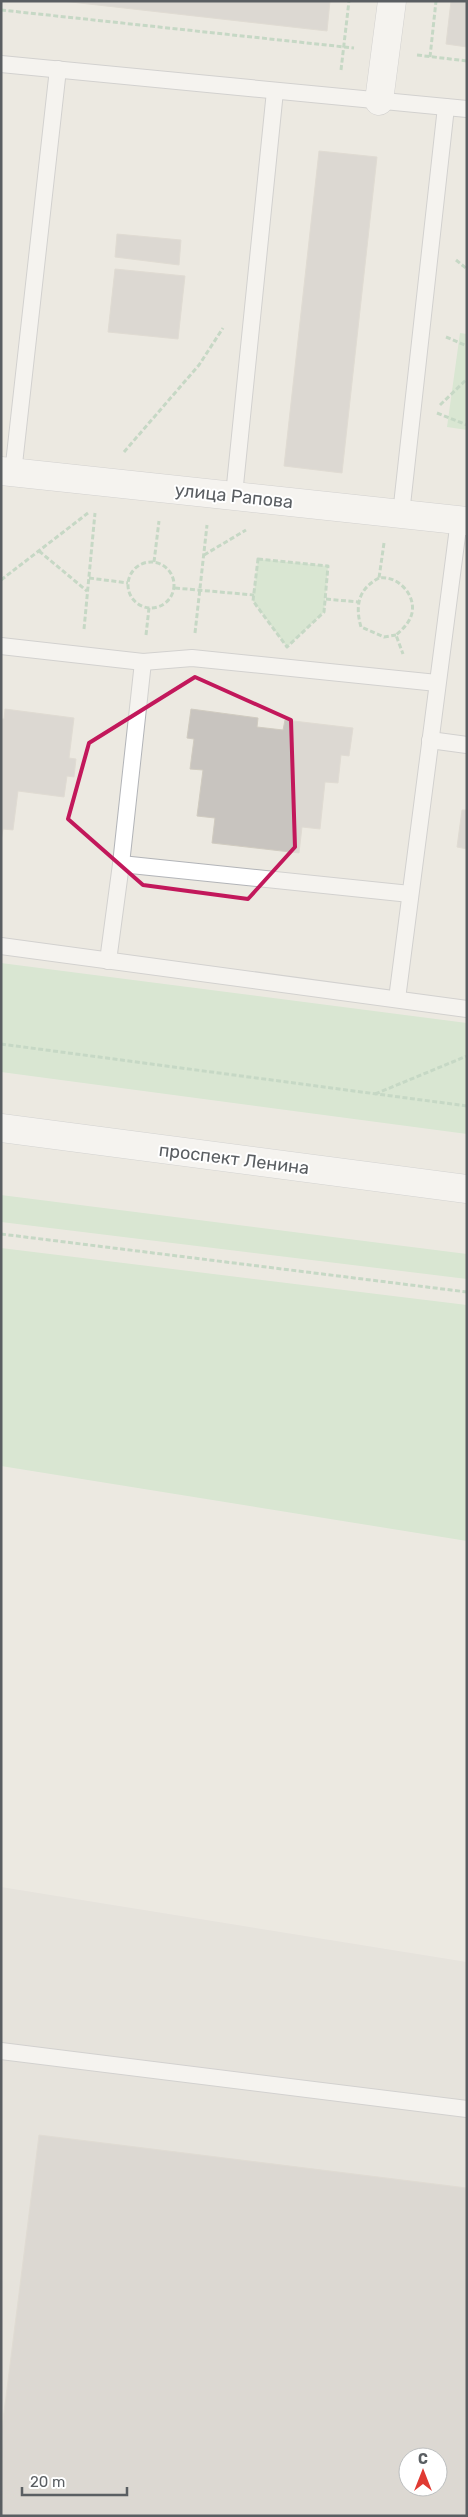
<svg xmlns="http://www.w3.org/2000/svg" width="468" height="2517" viewBox="0 0 468 2517" font-family="Rubik,sans-serif">
<rect width="100%" height="100%" fill="#ece9e1"/>
<path fill="#dedbd6" fill-rule="evenodd" d="M1,1887L467,1962V2516H1ZM408,2457H438V2487H408Z"/>
<g fill="#c0e3bf">
<path d="M460,333L467,334V430L447,427Z"/>
<path d="M258,559L328,566L324,612L287,647L253,601Z"/>
<path d="M1,963L467,1023V1134L1,1072Z"/>
<path d="M1,1195L467,1254V1279L1,1222Z"/>
<path d="M1,1248L467,1305V1541L1,1466Z"/>
</g>
<g fill="#c8c4bf" stroke="#d0cbc0" fill-rule="evenodd">
<path d="M62,1H330L327,31Z"/>
<path d="M451,1H467V47L446,44Z"/>
<path d="M319,151L377,157L342,473L284,466Z"/>
<path d="M117,234L181,240L179,265L115,257Z"/>
<path d="M115,269L185,276L178,339L108,332Z"/>
<path d="M5,709L74,718L69,758L76,759L74,777L67,776L64,797L18,791L13,830L3,829L1,841V719H4Z"/>
<path d="M191,709L258,718L257,727L283,730L285,720L353,728L349,756L341,755L338,783L325,782L320,829L302,827L299,853L212,843L215,818L197,816L203,770L190,769L194,739L187,738Z"/>
<path d="M462,810H467V849L457,847Z"/>
<path d="M39,2135L467,2188V2516H1V2436ZM408,2457H438V2487H408Z"/>
</g>
<g fill="none" stroke-linecap="round" stroke-linejoin="round">
<defs>
<g id="service">
<path d="M1,64L467,109"/>
<path d="M13,473L58,69"/>
<path d="M234,495L275,91"/>
<path d="M401,514L446,107"/>
<path d="M1,646L143,662L192,658L437,683"/>
<path d="M430,740L467,745"/>
<path d="M121,864L410,894"/>
<path d="M1,946L467,1009"/>
<path d="M108,961L121,864L143,662"/>
<path d="M397,999L459,520"/>
<path d="M1,2051L467,2109"/>
</g>
<g id="minor">
<path d="M379,101L392,1"/>
<path d="M1,471L467,521"/>
</g>
<path id="secondary" d="M1,1128L467,1189"/>
</defs>
<use href="#service" stroke="#b2b4b8" stroke-width="18"/>
<use href="#minor" stroke="#b2b4b8" stroke-width="29"/>
<use href="#secondary" stroke="#b3b7bb" stroke-width="29"/>
<g stroke="#98c3a2" stroke-width="3" stroke-dasharray="5 2.5" stroke-linecap="butt">
<path d="M1,10L354,48"/>
<path d="M417,55L467,61"/>
<path d="M430,57L436,1"/>
<path d="M341,70L349,1"/>
<path d="M456,260L467,269"/>
<path d="M446,337L467,346"/>
<path d="M440,405L467,379"/>
<path d="M437,413L467,425"/>
<path d="M124,452L199,365L223,328"/>
<path d="M384,543L379,578C397,575 416,594 412,613C410,622 403,629 396,635L403,654"/>
<path d="M39,551L87,591"/>
<path d="M204,555L246,530"/>
<path d="M258,559L328,566L324,612L287,647L253,601Z"/>
<circle cx="151" cy="585" r="23"/>
<path d="M154,562L159,521"/>
<path d="M89,578L128,583"/>
<path d="M379,578C358,589 355,606 361,627L384,637L396,635"/>
<path d="M1,580L88,513"/>
<path d="M175,588L254,595"/>
<path d="M326,599L358,602"/>
<path d="M84,629L95,513"/>
<path d="M195,633L207,525"/>
<path d="M146,635L149,608"/>
<path d="M1,1044L467,1106"/>
<path d="M375,1094L467,1056"/>
<path d="M1,1234L467,1292"/>
</g>
<use href="#service" stroke="#fff" stroke-width="16"/>
<use href="#minor" stroke="#fff" stroke-width="28"/>
<use href="#secondary" stroke="#fff" stroke-width="28"/>
</g>
<path d="M0 0H468V2517H0ZM195,677L291,720L295,847L248,899L143,885L68,819L89,743Z" fill="#ece9e1" fill-opacity=".55" fill-rule="evenodd"/>
<path fill="none" stroke="#c2185b" stroke-width="4" stroke-linejoin="round" d="M195,677L291,720L295,847L248,899L143,885L68,819L89,743Z"/>
<g text-anchor="middle" stroke-width="4" stroke-linejoin="round" paint-order="stroke">
<g font-size="18" fill="#5a5e62" stroke="#fff">
<text transform="translate(234 496) rotate(6)" y="6">улица Рапова</text>
<text transform="translate(234 1159) rotate(7)" y="6">проспект Ленина</text>
</g>
</g>
<rect width="468" height="2517" fill="none" stroke="#5a5e62" stroke-width="5"/>
<g transform="translate(423 2472)"><circle r="24" fill="#ffffff" stroke="#bdbfc0"/>
<path d="M0-4L9 19L0 12L-9 19Z" fill="#e03a33"/>
<text y="-8" font-size="14" font-weight="bold" text-anchor="middle" fill="#5a5e62">С</text>
</g>
<path d="M22 2487v8h105v-8" fill="none" stroke="#5a5e62" stroke-width="2.5"/>
<text x="30" y="2487" font-size="15" fill="#5a5e62" stroke="#ffffff" stroke-width="4" paint-order="stroke">20 m</text>
</svg>
